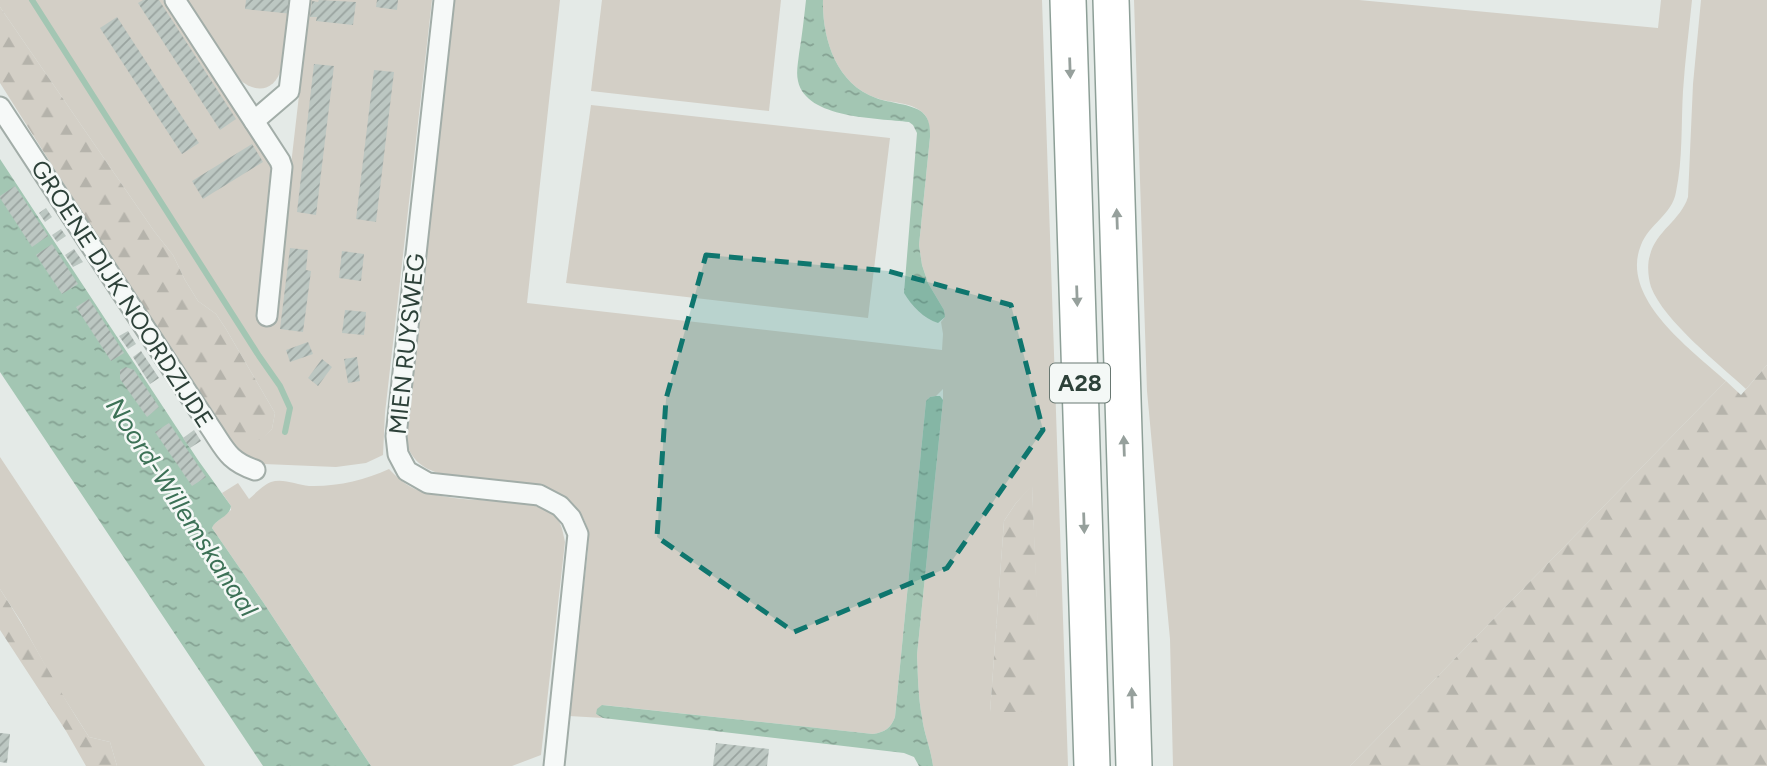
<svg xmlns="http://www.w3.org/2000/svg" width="1767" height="766" viewBox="0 0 1767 766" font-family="Figtree,sans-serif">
<defs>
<pattern id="forest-firs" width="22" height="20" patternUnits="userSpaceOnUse" patternTransform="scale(1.75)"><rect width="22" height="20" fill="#d3cfc6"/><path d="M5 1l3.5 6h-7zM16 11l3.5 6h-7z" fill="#b5b3ab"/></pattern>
<pattern id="water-ripples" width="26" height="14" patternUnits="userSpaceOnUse" patternTransform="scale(1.75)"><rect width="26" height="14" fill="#a3c6b3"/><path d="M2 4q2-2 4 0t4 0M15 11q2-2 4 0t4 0" fill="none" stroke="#85a293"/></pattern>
<pattern id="building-hatch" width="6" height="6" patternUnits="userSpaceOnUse" patternTransform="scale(1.75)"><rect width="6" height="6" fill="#bcc7c2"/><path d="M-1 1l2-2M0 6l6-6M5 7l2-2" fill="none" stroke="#99a39f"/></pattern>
</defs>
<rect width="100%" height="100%" fill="#e4eae7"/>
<g fill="#d3cfc6" fill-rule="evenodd">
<path d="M0,0H163L271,165L257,317L273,321L310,0H432L385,413L383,455L366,463L336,467L264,464L251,461L238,453L230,439H262L272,429L275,413L226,329L216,314L198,301L185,280L173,255L154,231L0,7Z"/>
<path d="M188,0H291L282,67C275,91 257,95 239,79Z"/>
<path d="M453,0H560L527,303L942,350L943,334L941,322L945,317L944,310L928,283L922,265L919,245L930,137C929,128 930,118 922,112C911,102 890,103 876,98C836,84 822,38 823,0H1042L1068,766H933C931,749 924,734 922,717C918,696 918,676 917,655L943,400V389L936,396L930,397L926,401L895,717C891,728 885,732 873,734L603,705L596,714L603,718L569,716L588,550C588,543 589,534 587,527C581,507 564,495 547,487L438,473C418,466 411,458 404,437ZM1032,486L1041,712H990L1004,521L1016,503Z"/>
<path d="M602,0H781L769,111L591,91Z"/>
<path d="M1134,0H1359L1658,28L1661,0H1692C1689,30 1685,60 1683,91C1681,124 1683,159 1676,192C1672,215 1649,224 1641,245C1619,298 1692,350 1726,381L1350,766H1173L1170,639L1147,391Z"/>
<path d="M1701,0H1767V365L1746,389C1719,364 1664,321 1651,287C1648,277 1647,264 1650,255C1656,231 1681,220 1688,197L1693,84Z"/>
<path d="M591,105L890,138L868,318L566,283Z"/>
<path d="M0,457L205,766H117L110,742L89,737L56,685L20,620L0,589Z"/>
<path d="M389,469C394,474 400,480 406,484C417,492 435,495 448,497C475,503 535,496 555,516C562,523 563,533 565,542L541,755L512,766H371L263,602L212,528L213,525L231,510V506L222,493L238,483L249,499C256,493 263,485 271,482C283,478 297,485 309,486C336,487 365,480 389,469Z"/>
</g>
<g fill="url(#forest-firs)">
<path d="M0,7L154,231L173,255L185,280L198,301L216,314L226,329L275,413L272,429L262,440L230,439L133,293L0,83Z"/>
<path d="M1767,365V766H1350L1726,381L1741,395Z"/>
<path d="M1032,485L1042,712H990L1004,521L1016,503Z"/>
<path d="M0,589C32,638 57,689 89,737L110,742L117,766H86L66,731L0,630Z"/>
</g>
<g fill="url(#water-ripples)">
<path d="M806,0H823C822,38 836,84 876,98C889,103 912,104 922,112C930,119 930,128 930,137L919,245L922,265L928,283L944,310L945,317L938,323C924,319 911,305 904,293L917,133L913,125L909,122C878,118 806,119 798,81C796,73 798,63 799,54C802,36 804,18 806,0Z"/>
<path d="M0,159L198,460L231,506C230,517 215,519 212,528L263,602L371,766H263L0,372Z"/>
<path d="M936,396H940L943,400L917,655C918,676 918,696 922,717C924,734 931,749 933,766H919L914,757L904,753L603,718L596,714L597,709L602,705L873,734C885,732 891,728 895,717L926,401L930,397Z"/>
</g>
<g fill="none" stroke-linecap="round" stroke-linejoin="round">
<path stroke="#a3c6b3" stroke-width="6" d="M32,0L259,356L280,386L290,408L285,432"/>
</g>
<g fill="url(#building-hatch)">
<path d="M143,0H159L236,119L220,130L138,3Z"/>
<path d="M246,0H294L293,14L245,9Z"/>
<path d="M319,0L356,2L353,25L316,21L317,17H310L312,1L318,2Z"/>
<path d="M377,0H398L397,10L376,7Z"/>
<path d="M117,17L199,143L182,154L100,28Z"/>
<path d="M314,64L334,66L316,215L297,212Z"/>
<path d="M374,70L394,72L376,222L356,219Z"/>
<path d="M252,144L263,162L203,199L192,181Z"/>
<path d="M15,186L48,236L32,247L0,198V196Z"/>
<path d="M46,208L52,217L45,222L39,213Z"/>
<path d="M61,229L66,236L57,242L52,235Z"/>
<path d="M52,244L78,284L62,294L36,255Z"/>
<path d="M290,248L308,250L306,270L311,271L303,332L280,329Z"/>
<path d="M74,249L83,262L73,267L65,255Z"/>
<path d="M342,251L364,254L361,281L339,278Z"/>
<path d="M89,299L124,353L111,361L76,307Z"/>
<path d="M345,310L366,312L364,335L342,333Z"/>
<path d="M128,331L136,344L128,349L119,336Z"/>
<path d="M308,342L313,354L290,362L286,350Z"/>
<path d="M141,351L159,378L150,384L133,357Z"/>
<path d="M357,357L360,381L348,383L344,359Z"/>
<path d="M322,359L332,367L318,386L308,378Z"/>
<path d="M126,367L134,370L159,407L147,417L120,379V370Z"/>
<path d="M169,423L206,477L192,486L155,432Z"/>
<path d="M194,430L201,441L190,448L183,438Z"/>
<path d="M0,733L10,734L7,763L0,762Z"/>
<path d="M716,743L769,749L767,766H713Z"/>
</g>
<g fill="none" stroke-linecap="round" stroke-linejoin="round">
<defs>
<g id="street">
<path d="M175,0L280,161L282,167L267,316"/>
<path d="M444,0L396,436L398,454L407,471L428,483L539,495L560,506L571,518L578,534L554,766"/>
<path d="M0,107L210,427C225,449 228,461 255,470"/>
<path d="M254,121L289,91L300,0"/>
</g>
<g id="highway">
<path d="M1068,0L1092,766"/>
<path d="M1111,0L1134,766"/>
</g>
</defs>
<use href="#street" stroke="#a2ada8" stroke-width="23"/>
<use href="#highway" stroke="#8d9f97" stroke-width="38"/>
<use href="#street" stroke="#f6f9f8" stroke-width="19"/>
<use href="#highway" stroke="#fff" stroke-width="35"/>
</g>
<defs><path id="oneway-solid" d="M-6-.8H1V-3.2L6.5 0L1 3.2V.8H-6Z" transform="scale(1.75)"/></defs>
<g fill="#96a09c">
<use href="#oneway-solid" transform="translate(1070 68) rotate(88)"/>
<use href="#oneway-solid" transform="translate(1117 219) rotate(-92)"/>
<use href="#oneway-solid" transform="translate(1077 296) rotate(88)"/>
<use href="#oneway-solid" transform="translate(1124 446) rotate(-92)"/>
<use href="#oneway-solid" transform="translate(1084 523) rotate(88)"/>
<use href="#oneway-solid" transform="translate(1132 698) rotate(-92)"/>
</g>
<path fill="#0f766e" fill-opacity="0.2" stroke="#0f766e" stroke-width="5" stroke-dasharray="14 9" stroke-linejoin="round" d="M706,255L888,271L1011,305L1043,430L947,568L794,632L657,537L666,399Z"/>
<g text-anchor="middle" stroke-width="5" stroke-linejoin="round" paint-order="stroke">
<rect fill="#f4f8f6" stroke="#697872" stroke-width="2" x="1050" y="363.5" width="60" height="39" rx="5"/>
<g font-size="23" font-weight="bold" fill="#2d4139">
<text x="1080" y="391">A28</text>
</g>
<g font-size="24" fill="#2d4139" stroke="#f4f8f6">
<text transform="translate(122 294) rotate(57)" y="8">GROENE DIJK NOORDZIJDE</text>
<text transform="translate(407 344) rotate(-84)" y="8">MIEN RUYSWEG</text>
</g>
<g font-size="26" font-style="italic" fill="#3c7156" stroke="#f4f8f6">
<text transform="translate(182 507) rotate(57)" y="9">Noord-Willemskanaal</text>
</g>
</g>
</svg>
